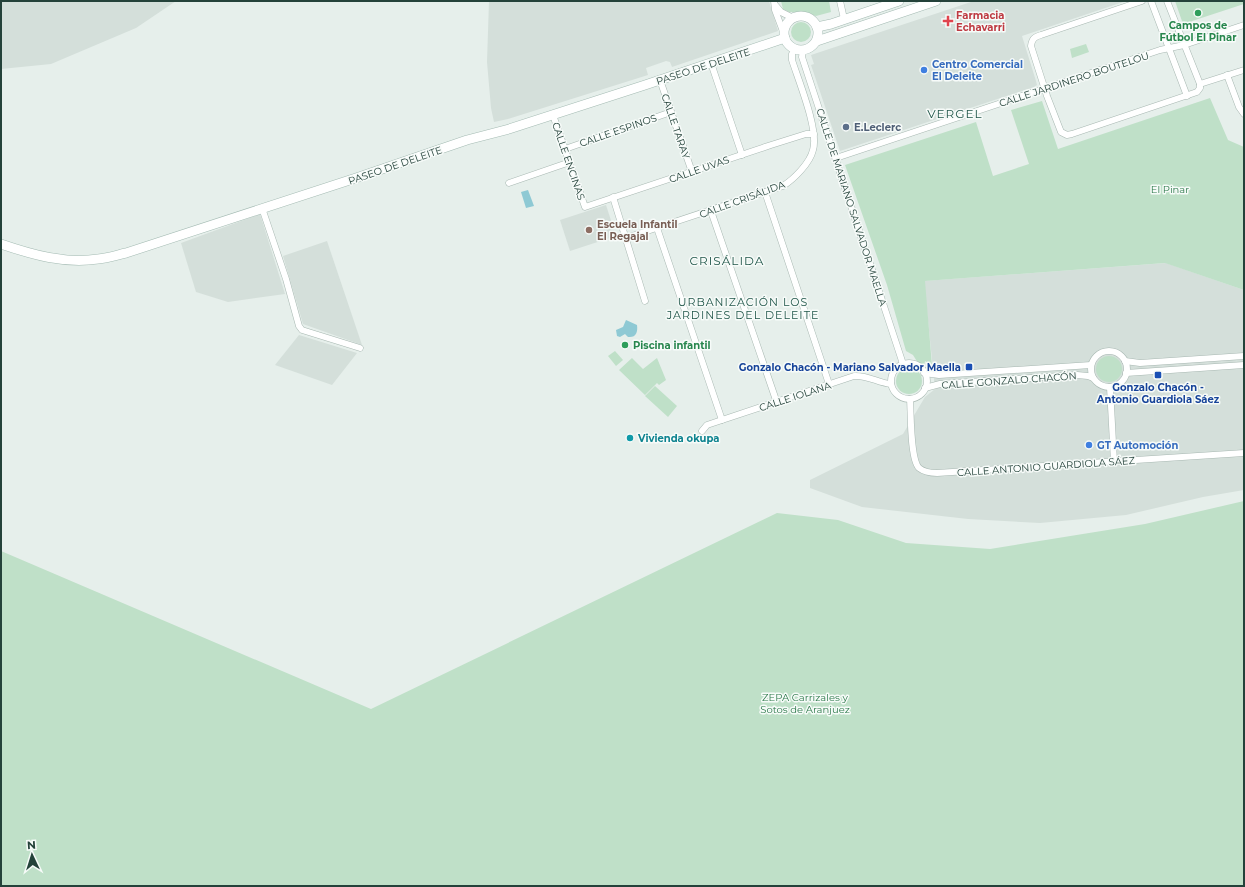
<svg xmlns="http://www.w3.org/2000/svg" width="1245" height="887" viewBox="0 0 1245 887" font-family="Montserrat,sans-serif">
<rect width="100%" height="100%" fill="#e6efeb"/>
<g fill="#d4dfda">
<path d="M1,1H176L136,28L51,64L1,69Z"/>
<path d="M489,1H769L778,31L672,67L670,62L666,61L646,68L648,75L508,119L494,122L491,108L487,62Z"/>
<path d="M974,1H1126L1022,36L1036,81L1037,85L1034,87L840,151L811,65L814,64L811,55Z"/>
<path d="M606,205L616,236L570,251L560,220Z"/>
<path d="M260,214L285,294L228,302L196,292L181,243Z"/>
<path d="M327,241L362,345L303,324L283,256Z"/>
<path d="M1166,263L1244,290V490L1203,497L1126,515L1040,523L968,519L862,507L810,488V480L903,434L925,397L935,389L924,281Z"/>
<path d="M299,335L357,353L332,385L275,365Z"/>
</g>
<g fill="#bfe0c8">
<path d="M781,1H829L831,12L816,16L806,12H789L783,9Z"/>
<path d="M1175,1H1244V4L1183,24Z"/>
<circle cx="801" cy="32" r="10"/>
<path d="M1086,44L1089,52L1072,58L1070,49Z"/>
<path d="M1210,98L1228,140L1244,147V290L1165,263L925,281L932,366L925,361L923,371L913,355L906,351L887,285L845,165L976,122L993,176L1029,164L1011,110L1042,101L1058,149Z"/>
<path d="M615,351L623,360L616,366L608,356Z"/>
<circle cx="1109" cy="369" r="13"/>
<path d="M632,358L643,369L657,358L666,380L659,385L657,383L645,395L619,370Z"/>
<circle cx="909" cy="381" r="13"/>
<path d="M655,386L677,406L668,417L645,396Z"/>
<path d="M1244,501V886H1V551L371,709L777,513L838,520L906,543L990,549L1145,524Z"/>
</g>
<g fill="#8ec9d4">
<path d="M528,190L534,206L526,208L521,192Z"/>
<path d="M626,320L637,325C638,332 636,338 628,337L625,334L620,337L617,336L616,330L623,327Z"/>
</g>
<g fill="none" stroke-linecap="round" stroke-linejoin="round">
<defs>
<g id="minor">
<path d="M774,1L775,10L784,34"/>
<path d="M840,1L844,19"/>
<path d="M1142,1L1041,35C1034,37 1032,39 1031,46L1047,96L1061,132L1067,135L1072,134L1197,92L1200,88V84L1244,70"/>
<path d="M1151,1L1187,96"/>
<path d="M1167,1L1200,84"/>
<path d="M776,6L781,12L793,18"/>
<path d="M803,50L802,57L903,364"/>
<path d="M711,63L742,155"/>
<path d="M1227,75L1239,107L1244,114"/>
<path d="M660,80L692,172"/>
<path d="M553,115L585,207L771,145L806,134H814"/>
<path d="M565,149L671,112"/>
<path d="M836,158L1160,50L1184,45L1244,25"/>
<path d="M509,183L570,162"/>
<path d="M765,192L829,384"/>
<path d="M613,197L645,301"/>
<path d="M262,208L286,279L299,326L302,330L360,348"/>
<path d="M711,211L777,403"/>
<path d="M657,228L722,420"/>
<path d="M626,238L783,186C794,179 810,163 813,150C819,130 799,82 792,60V54L795,49"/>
<circle cx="1109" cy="369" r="18"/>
<path d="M1125,361L1140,363L1244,356"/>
<circle cx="909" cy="381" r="18"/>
<path d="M924,373L939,375L1091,365"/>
<path d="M1126,373L1244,365"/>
<path d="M1110,387L1114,462"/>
<path d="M925,388L940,384L1077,375L1088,376L1093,378"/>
<path d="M910,399C911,413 910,459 919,468C924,472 931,473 937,473L1244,453"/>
<path d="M702,431L707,425L854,376C868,375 878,383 891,384"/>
</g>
<g id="secondary">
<circle cx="801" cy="33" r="17"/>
<path d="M817,27L831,24L899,1"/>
<path d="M817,41L936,1"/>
<path d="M1,244C33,255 65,264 98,259C108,258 117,255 126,253L356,178L467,140L509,129L645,85L785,38"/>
</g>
</defs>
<use href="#minor" stroke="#a8b8b2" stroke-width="7"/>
<use href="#secondary" stroke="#a4bbb3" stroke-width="10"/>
<use href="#minor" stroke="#fff" stroke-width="6"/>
<use href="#secondary" stroke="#fff" stroke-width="9"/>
</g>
<g fill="#2e9e5b" stroke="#f7fbf9" stroke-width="1.5">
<circle cx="1198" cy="13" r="4"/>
<circle cx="625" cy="345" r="4"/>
</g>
<path fill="#e0444e" stroke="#f7fbf9" stroke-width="1.5" d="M946 15h4v4h4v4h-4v4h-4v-4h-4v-4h4z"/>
<g fill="#3f7fe0" stroke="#f7fbf9" stroke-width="1.5">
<circle cx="924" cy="70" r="4"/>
<circle cx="1089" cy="445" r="4"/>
</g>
<circle fill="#5c6f8a" stroke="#f7fbf9" stroke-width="1.5" cx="846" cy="127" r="4"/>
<circle fill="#8d6e63" stroke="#f7fbf9" stroke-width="1.5" cx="589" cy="230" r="4"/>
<g fill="#1a4fb4" stroke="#f7fbf9" stroke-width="1.5">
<rect x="965" y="363" width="8" height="8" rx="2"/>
<rect x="1154" y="371" width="8" height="8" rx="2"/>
</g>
<circle fill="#0f9aa8" stroke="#f7fbf9" stroke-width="1.5" cx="630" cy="438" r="4"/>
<g text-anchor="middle" stroke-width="3" stroke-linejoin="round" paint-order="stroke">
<g font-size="10" font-weight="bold" fill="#be3a42" stroke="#f7fbf9" text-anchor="start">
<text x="956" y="19">Farmacia<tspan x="956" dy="12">Echavarri</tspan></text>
</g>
<g font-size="10" font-weight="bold" fill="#27864d" stroke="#f7fbf9">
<text x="1198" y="29">Campos de<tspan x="1198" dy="12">Fútbol El Pinar</tspan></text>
<text x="633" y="349" text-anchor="start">Piscina infantil</text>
</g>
<g font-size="10" font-weight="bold" fill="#366cbe" stroke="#f7fbf9" text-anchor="start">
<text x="932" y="68">Centro Comercial<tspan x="932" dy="12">El Deleite</tspan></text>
<text x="1097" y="449">GT Automoción</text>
</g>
<g font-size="10" fill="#24423a" stroke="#f7fbf9">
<text transform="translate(703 66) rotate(-18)" y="4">PASEO DE DELEITE</text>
<text transform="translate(1074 79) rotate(-18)" y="4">CALLE JARDINERO BOUTELOU</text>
<text transform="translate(676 126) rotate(71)" y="4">CALLE TARAY</text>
<text transform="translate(618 130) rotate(-19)" y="4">CALLE ESPINOS</text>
<text transform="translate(569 161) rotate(71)" y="4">CALLE ENCINAS</text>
<text transform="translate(395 165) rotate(-19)" y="4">PASEO DE DELEITE</text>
<text transform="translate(699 169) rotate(-19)" y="4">CALLE UVAS</text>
<text transform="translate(742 199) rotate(-20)" y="4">CALLE CRISÁLIDA</text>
<text transform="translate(852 207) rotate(72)" y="4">CALLE DE MARIANO SALVADOR MAELLA</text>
<text transform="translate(1009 380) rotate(-4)" y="4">CALLE GONZALO CHACÓN</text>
<text transform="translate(795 396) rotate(-18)" y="4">CALLE IOLANA</text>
<text transform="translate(1046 466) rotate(-4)" y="4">CALLE ANTONIO GUARDIOLA SÁEZ</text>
</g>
<g font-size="10" font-weight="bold" fill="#4e5e75" stroke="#f7fbf9" text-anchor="start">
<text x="854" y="131">E.Leclerc</text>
</g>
<g font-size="10" fill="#2d7a4b" stroke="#f7fbf9">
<text x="1170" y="193">El Pinar</text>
<text x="805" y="701">ZEPA Carrizales y<tspan x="805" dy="12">Sotos de Aranjuez</tspan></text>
</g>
<g font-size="10" font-weight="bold" fill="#785e54" stroke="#f7fbf9" text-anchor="start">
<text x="597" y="228">Escuela Infantil<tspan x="597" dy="12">El Regajal</tspan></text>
</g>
<g font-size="10" font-weight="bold" fill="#164399" stroke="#f7fbf9" text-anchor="end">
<text x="961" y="371">Gonzalo Chacón - Mariano Salvador Maella</text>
<text x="1158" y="391" text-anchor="middle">Gonzalo Chacón -<tspan x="1158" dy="12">Antonio Guardiola Sáez</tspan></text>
</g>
<g font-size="10" font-weight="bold" fill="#0d838f" stroke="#f7fbf9" text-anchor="start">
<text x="638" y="442">Vivienda okupa</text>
</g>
<g font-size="11" letter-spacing="1" fill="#1f5548" stroke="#f7fbf9">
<text x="743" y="306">URBANIZACIÓN LOS<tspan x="743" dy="13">JARDINES DEL DELEITE</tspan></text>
</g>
<g font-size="12" letter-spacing="1" fill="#1f5548" stroke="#f7fbf9">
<text x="955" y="118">VERGEL</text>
<text x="727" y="265">CRISÁLIDA</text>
</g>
</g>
<rect width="1245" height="887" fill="none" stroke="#24423a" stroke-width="4"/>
<g transform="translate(32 855) rotate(356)" stroke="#f7fbf9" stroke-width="3" paint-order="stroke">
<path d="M0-3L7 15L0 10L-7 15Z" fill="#24423a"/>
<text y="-6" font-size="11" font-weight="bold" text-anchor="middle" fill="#24423a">N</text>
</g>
</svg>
